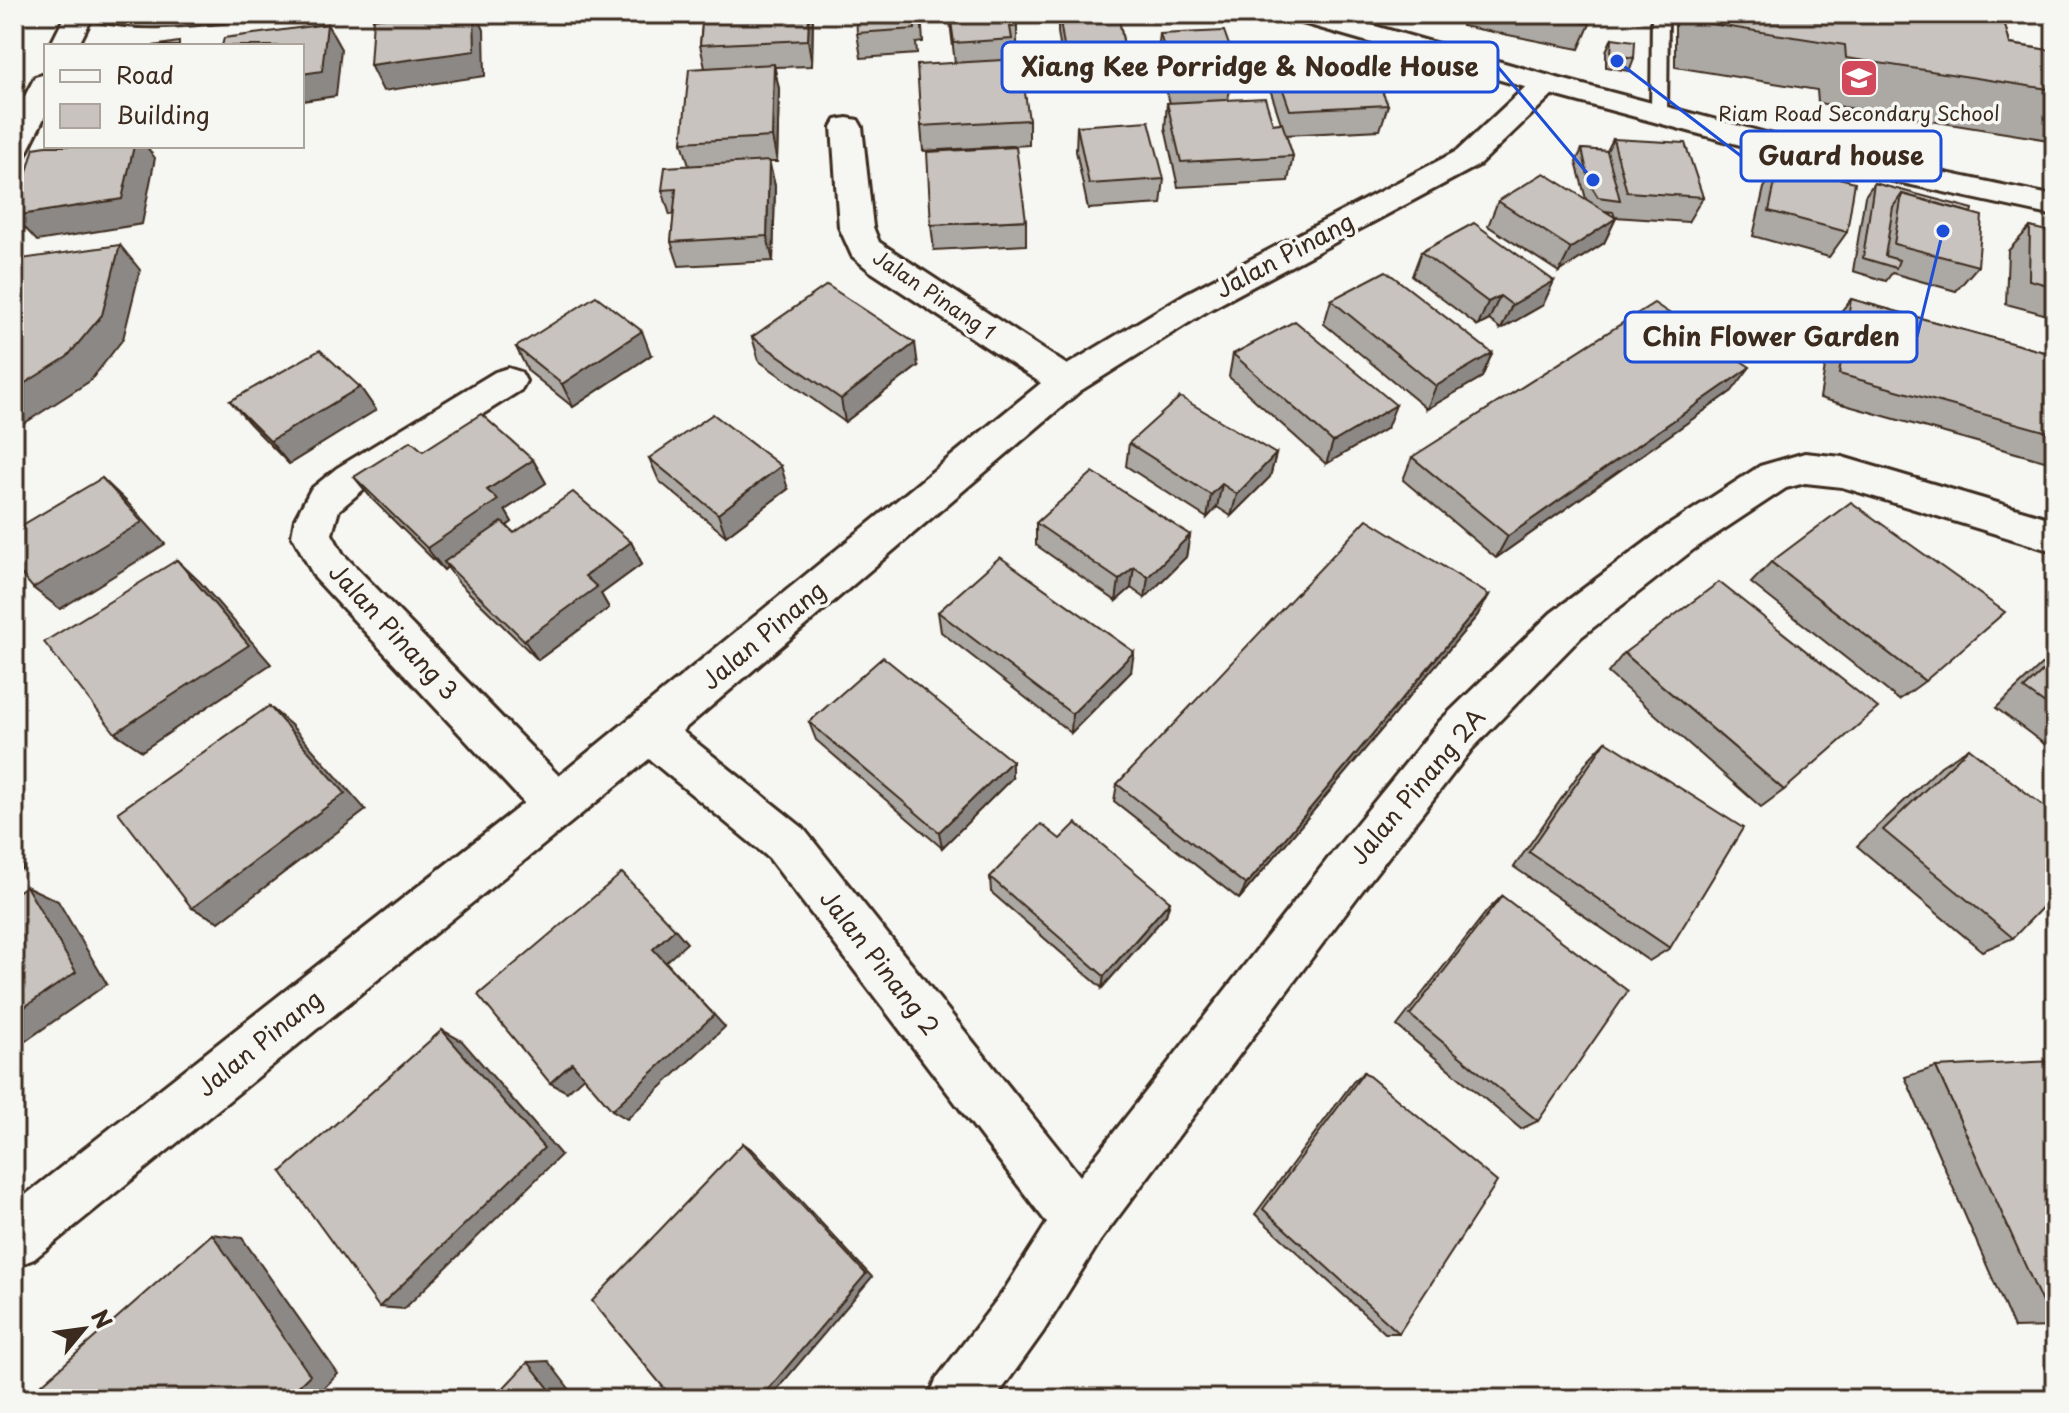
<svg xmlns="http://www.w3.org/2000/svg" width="2069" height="1413" viewBox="0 0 2069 1413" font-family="'Playpen Sans',sans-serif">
<rect width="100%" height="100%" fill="#f6f6f2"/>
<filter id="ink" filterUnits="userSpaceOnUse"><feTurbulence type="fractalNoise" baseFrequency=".0125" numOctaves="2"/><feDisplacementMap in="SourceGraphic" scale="16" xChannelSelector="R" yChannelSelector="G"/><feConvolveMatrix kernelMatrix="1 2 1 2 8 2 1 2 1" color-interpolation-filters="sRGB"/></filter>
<g filter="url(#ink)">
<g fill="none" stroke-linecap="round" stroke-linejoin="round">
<defs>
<path id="service" d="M1652,14H1668L1667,114L1659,119L1651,114Z"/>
<g id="minor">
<path d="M66,14H94L78,46H50Z"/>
<path d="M46,74V114L25,156L14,159V117L35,77Z"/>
<path d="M1546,75L1557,78L1561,84L1557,90L1479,165L1209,310L1080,391L682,731L803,828L1080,1176L1327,860L1440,721L1551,613L1666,527L1760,466L1805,453L1842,457L2055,520V552L1842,487L1805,483L1786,488L1694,549L1581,637L1472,749L1361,892L1100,1241L1043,1332L995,1399H928L937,1378L1003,1292L1047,1223L769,858L649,759L34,1259L14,1267V1204L524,803L315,578L292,535L295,519L311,489L337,468L495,372L508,368L521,372L526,381L521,390L365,488L339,510L332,534L343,554L559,776L1041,383L870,271L852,256L839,227L832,127L836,120L847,118L858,120L862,127L873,227L879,242L1067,365L1185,294L1457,151L1535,78Z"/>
</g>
<g id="tertiary">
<path d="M91,14H236L232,20L222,22C179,26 137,30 95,20Z"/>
<path d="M1288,14H1333L1557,78L1808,144L2055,196V216L1796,160L1535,90L1292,20Z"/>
</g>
</defs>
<use href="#service" stroke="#3b2a1e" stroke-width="6"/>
<use href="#minor" stroke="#3b2a1e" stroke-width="6"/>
<use href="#tertiary" stroke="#3b2a1e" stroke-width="6"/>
<use href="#service" fill="#f6f6f2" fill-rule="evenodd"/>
<use href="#minor" fill="#f6f6f2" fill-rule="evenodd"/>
<use href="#tertiary" fill="#f6f6f2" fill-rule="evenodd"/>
</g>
<g fill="#aca8a3" stroke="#3b2a1e" stroke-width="2">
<path d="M703,14H813L812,66L774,67L779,89L777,162H769L775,186L773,261L679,266L671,242L674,214L670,215L662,190L689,166L682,142L705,68L700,45Z"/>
<path d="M921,14L923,42L916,43L917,54L861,58L857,33Z"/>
<path d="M949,14H1015L1017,27V52H1013V60L1029,120V145L923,151L921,126L955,63Z"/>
<path d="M1058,14H1118L1125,51L1123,76L1065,78L1058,32Z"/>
<path d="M1466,14H1592L1590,24L1579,49L1462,26Z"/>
<path d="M1675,14H2002L2010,44L2055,51V141L1818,103L1817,90L1675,67Z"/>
<path d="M1160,34L1235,62L1228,100L1273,124L1281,123L1267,80L1271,55L1387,80L1383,94L1388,105L1380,130L1286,135L1293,156L1288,181L1178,187L1165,128L1167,103H1170L1157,59Z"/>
<path d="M1612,38L1634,58L1629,71L1606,67V51Z"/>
<path d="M1077,126L1164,179L1161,204L1088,209L1076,151Z"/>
<path d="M1613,139L1703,197L1688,222L1615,217L1613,212L1605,211L1616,218L1604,243L1559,272L1488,226L1498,201L1586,199L1576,162L1582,149L1607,151Z"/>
<path d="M1779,163L1847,232L1829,257L1753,236L1764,188Z"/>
<path d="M1874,183L1972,213L1978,266L1956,291L1892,273L1886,281L1853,271L1865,196Z"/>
<path d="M1026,220V245L934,250L931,225Z"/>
<path d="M2030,227L2055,233V317L2006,304L2008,251Z"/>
<path d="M1421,252L1543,305L1501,329L1489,320L1478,326L1412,276Z"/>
<path d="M1851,299L2055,355V464L1820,398L1832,323Z"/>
<path d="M1331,300L1492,353L1482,377L1427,409L1324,324Z"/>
<path d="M752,337L918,366L845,422L759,361Z"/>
<path d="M516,347L651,355L573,407L528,371Z"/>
<path d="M1233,354L1387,428L1326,464L1229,377Z"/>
<path d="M360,387L376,410L289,464L250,424L230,401Z"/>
<path d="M1732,391L1496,558L1403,480L1412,457Z"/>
<path d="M1129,443L1276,454L1270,477L1231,516L1217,507L1207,518L1126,466Z"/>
<path d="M423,451L533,460L546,483L505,510L512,522L507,526L514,533L631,542L642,564L601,594L609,608L538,660L459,583L447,567L444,570L372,499L354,477Z"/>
<path d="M649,458L788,489L726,536L659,481Z"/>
<path d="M1036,523L1190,535L1186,557L1145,598L1131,588L1116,601L1036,545Z"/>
<path d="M1771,562L1925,681L1899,700L1751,583Z"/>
<path d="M1489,595L1477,616L1239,899L1114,801L1117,784Z"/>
<path d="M938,612L1131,672L1071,733L941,632Z"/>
<path d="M2055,652V752L1996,708Z"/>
<path d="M1624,653L1784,790L1761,807L1608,673Z"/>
<path d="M809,722L1012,778L942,848L816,740Z"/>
<path d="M1606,741L1670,948L1649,961L1514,867L1589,759Z"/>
<path d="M1969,748L2013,938L1982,951L1857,846L1941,766Z"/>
<path d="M1060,839L1170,901L1166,915L1102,988L991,892L990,877Z"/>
<path d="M1502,896L1538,1121L1521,1129L1397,1026L1487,911Z"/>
<path d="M1936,1067L2055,1327L2014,1328L1905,1077Z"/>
<path d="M1364,1072L1399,1333H1385L1255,1214L1353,1082Z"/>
</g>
<g fill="#8c8885" stroke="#3b2a1e" stroke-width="2">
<path d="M474,14H477L484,30L485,76L383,91L370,65Z"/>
<path d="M809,14H813L812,66L808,40Z"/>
<path d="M327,24L341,49L336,96L302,101V74Z"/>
<path d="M774,64L779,89L777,162L772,137Z"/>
<path d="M134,146H146L155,158L142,224L37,241L14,216Z"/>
<path d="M769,161L775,186L773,261L767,236Z"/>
<path d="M1616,218L1604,243L1559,272L1571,248Z"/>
<path d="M120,245L140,270L123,339L90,381L14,430V390Z"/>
<path d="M1554,281L1543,305L1501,329L1512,305Z"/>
<path d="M1500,296L1489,320L1478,326L1488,302Z"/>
<path d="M642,331L651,355L573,407L562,384Z"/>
<path d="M915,343L918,366L845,422L841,399Z"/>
<path d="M1492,353L1482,377L1427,409L1436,386Z"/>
<path d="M1750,367L1732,391L1496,558L1508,536Z"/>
<path d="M360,387L376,410L289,464L270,441Z"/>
<path d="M1396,405L1387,428L1326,464L1333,442Z"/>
<path d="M1276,454L1270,477L1231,516L1237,494Z"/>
<path d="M533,460L546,483L505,510L512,522L448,566L444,562L447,567L444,570L427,548L487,490Z"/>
<path d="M781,466L788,489L726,536L718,514Z"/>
<path d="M102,478L126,501L165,544L60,609L33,588Z"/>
<path d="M1222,484L1217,507L1207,518L1211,495Z"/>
<path d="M1190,535L1186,557L1145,598L1148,577Z"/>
<path d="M631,542L642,564L601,594L609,608L538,660L524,640L585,576Z"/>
<path d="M177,560L200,582L271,664L142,751L115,733Z"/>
<path d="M1134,567L1131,588L1116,601L1119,580Z"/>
<path d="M1489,595L1477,616L1239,899L1246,885Z"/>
<path d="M1134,652L1131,672L1071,733L1072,714Z"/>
<path d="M269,706L291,725L366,810L219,922L192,908Z"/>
<path d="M1012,761V778L942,848L939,832Z"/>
<path d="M14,852L24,868L14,874Z"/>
<path d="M26,886L58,901L107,984L14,1049V1014Z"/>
<path d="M1170,901L1166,915L1102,988L1104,976Z"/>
<path d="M675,929L687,943L666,962L725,1027L627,1119L612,1110L653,949Z"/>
<path d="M442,1030L462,1041L561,1155L404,1309L379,1307Z"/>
<path d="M572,1063L588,1073L567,1092L550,1083Z"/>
<path d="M743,1143L754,1151L872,1277L769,1399H760Z"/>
<path d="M212,1234L242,1238L338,1374L313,1399H285Z"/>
<path d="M548,1361L577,1399H557L528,1362Z"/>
</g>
<g fill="#c8c3be" stroke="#3b2a1e" stroke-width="2">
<path d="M408,14H474L475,51L370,65L373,19Z"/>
<path d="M703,14H809L808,40L700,45Z"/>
<path d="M856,14H921V17L914,18L915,29L857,33Z"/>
<path d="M950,14H1015L1017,27H1010L1012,39L954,43Z"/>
<path d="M1059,14H1118L1125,51L1065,53Z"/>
<path d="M1540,14H1592L1590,24Z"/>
<path d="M1697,14H2002L2010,44L2055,51V90L1846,58L1845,45L1698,22Z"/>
<path d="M327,24L322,71L302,74V46H222L224,38Z"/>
<path d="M1224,31L1235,62H1227L1232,75L1173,79L1160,34Z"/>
<path d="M1612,38L1635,41L1634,58L1611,54Z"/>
<path d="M179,42V46H153Z"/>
<path d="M1374,50L1387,80H1377L1388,105L1290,110L1271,55Z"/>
<path d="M1020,59L1029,120L921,126L917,65Z"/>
<path d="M774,64L772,137L682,142L689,69Z"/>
<path d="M1265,98L1273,124L1282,123L1293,156L1181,162L1167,103Z"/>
<path d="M1149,121L1164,179L1089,184L1077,126Z"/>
<path d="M1613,139L1685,143L1703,197L1627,192Z"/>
<path d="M46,146H134L122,199L14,216L34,148Z"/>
<path d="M1016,147L1026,220L931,225L927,152Z"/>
<path d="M1582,149L1607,151L1620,200L1598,197L1590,184Z"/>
<path d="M769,161L767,236L671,242L676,189L662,190L665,167Z"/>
<path d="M1779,163L1855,182L1847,232L1769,211Z"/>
<path d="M1544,173L1616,218L1571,248L1498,201Z"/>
<path d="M1874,183L1973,209L1972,213L1902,194L1893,207L1885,256L1899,260L1896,268L1863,258Z"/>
<path d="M1902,194L1982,216L1978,266L1894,244Z"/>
<path d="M1474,223L1554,281L1512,305L1500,296L1488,302L1421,252Z"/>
<path d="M2030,227L2055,233V287L2029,280Z"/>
<path d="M120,245L102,315L67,357L14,390V260Z"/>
<path d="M1386,271L1492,353L1436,386L1331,300Z"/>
<path d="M827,285L915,343L841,399L752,337Z"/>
<path d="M596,296L642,331L562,384L516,347Z"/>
<path d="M1851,299L2055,355V434L1839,374Z"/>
<path d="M1654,303L1750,367L1508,536L1412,457Z"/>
<path d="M1295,321L1396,405L1333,442L1233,354Z"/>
<path d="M320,350L360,387L270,441L230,401Z"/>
<path d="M1180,397L1276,454L1237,494L1222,484L1211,495L1129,443Z"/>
<path d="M481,414L533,460L487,490L498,500L427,548L354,477L411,441L423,451Z"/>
<path d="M713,414L781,466L718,514L649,458Z"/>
<path d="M1093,472L1190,535L1148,577L1134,567L1119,580L1036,523Z"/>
<path d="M102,478L142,522L33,588L14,566V530Z"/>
<path d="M573,492L631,542L585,576L597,587L524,640L444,562L502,522L514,533Z"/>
<path d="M1851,502L2005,612L1925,681L1771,562Z"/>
<path d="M1367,519L1489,595L1246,885L1117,784Z"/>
<path d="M1000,557L1134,652L1072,714L938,612Z"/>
<path d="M177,560L249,645L115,733L44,642Z"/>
<path d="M1719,582L1878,708L1784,790L1624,653Z"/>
<path d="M883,657L1012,761L939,832L809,722Z"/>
<path d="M2055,660V711L2024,689Z"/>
<path d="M269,706L345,793L192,908L118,812Z"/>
<path d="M1606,741L1743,828L1670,948L1529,852Z"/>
<path d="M1969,748L2055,815V894L2013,938L1883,830Z"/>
<path d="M1076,823L1170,901L1104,976L990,877L1041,824L1060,839Z"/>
<path d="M622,873L675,929L653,949L714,1015L612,1110L572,1063L550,1083L478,995Z"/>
<path d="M26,886L76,972L14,1014V894Z"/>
<path d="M1502,896L1628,991L1538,1121L1410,1015Z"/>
<path d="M442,1030L544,1148L379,1307L281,1172Z"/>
<path d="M2055,1061V1327H2053L1936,1067Z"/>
<path d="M1364,1072L1497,1182L1399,1333L1263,1209Z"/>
<path d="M743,1143L866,1274L760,1399H673L592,1301Z"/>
<path d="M212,1234L310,1375L285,1399H25Z"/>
<path d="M528,1362L557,1399H493Z"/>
</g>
</g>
<defs>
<symbol id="school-square" viewBox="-11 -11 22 22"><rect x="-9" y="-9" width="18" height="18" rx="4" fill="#d1495b" stroke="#f6f6f2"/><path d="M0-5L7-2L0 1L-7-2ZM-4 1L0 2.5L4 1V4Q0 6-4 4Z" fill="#fff"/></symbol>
</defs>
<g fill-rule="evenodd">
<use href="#school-square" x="1837" y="56" width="44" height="44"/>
</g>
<g text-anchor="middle" stroke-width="7" stroke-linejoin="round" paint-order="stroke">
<g font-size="20" fill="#3b2a1e" stroke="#f6f6f2">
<text x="1859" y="121">Riam Road Secondary School</text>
</g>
<g font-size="20" fill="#3b2a1e" stroke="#f6f6f2">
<text transform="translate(934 295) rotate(34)" y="7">Jalan Pinang 1</text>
</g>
<g font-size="24" fill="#3b2a1e" stroke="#f6f6f2">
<text transform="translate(1285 256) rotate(-28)" y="8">Jalan Pinang</text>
<text transform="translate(393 632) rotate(47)" y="8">Jalan Pinang 3</text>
<text transform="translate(764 636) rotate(-40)" y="8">Jalan Pinang</text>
<text transform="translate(1418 787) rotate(-50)" y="8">Jalan Pinang 2A</text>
<text transform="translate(879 963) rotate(52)" y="8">Jalan Pinang 2</text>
<text transform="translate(260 1044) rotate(-39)" y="8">Jalan Pinang</text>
</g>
</g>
<path fill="none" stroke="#1d4ed8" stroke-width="3" d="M1593 180L1498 67M1617 61L1741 156M1943 231L1917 337"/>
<g fill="#1d4ed8" stroke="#f6f6f2" stroke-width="3">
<circle cx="1593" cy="180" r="8"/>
<circle cx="1617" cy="61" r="8"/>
<circle cx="1943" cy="231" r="8"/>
</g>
<g fill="#f6f6f2" stroke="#1d4ed8" stroke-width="3">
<rect x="1002" y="42" width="496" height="50" rx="8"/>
<rect x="1741" y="131" width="200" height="50" rx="8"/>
<rect x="1625" y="312" width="292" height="50" rx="8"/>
</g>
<g font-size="26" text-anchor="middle" font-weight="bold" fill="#3b2a1e">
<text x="1250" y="76">Xiang Kee Porridge &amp; Noodle House</text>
<text x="1841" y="165">Guard house</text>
<text x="1771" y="346">Chin Flower Garden</text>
</g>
<rect width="2069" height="1413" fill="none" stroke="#f6f6f2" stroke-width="48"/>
<rect x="24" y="24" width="2021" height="1365" fill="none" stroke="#3b2a1e" stroke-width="3" filter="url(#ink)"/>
<rect x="44" y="44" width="260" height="104" fill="#f6f6f2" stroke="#aba49d" stroke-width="2"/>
<rect x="60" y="70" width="40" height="12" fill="#f6f6f2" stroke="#aba49d" stroke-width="2"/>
<text x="116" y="84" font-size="24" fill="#3b2a1e">Road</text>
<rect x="60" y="104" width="40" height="24" fill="#c8c3be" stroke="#aba49d" stroke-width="2"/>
<text x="116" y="124" font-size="24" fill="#3b2a1e">Building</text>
<g transform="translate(84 1329) rotate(61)" stroke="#f6f6f2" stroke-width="6" paint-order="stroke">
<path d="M0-6L14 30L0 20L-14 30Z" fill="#3b2a1e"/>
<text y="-12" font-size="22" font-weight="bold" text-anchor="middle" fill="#3b2a1e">N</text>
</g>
</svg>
